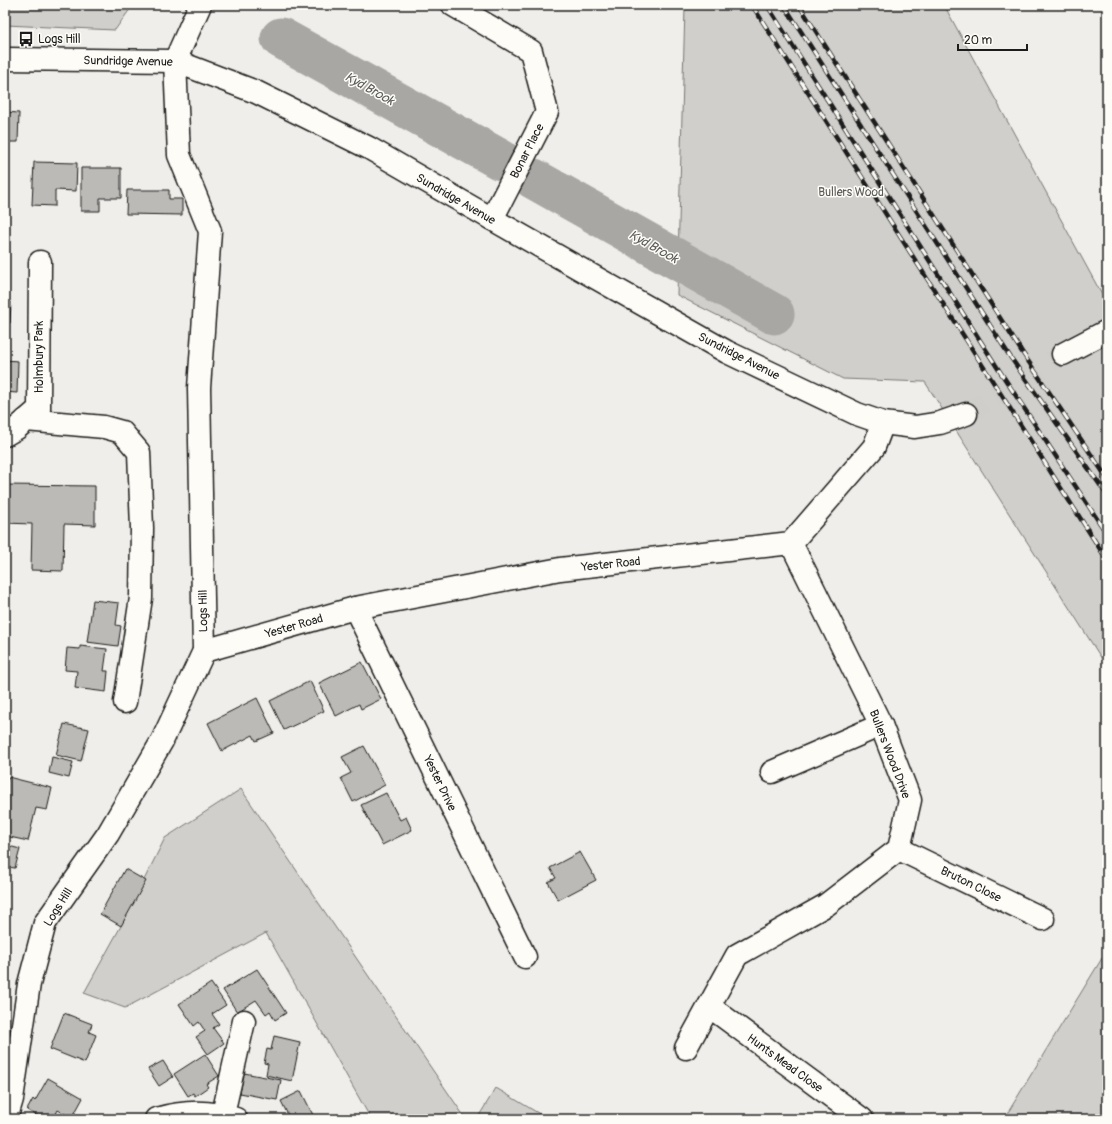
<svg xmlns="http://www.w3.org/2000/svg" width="1112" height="1124" viewBox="0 0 1112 1124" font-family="Pangolin,sans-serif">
<rect width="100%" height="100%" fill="#f0eeea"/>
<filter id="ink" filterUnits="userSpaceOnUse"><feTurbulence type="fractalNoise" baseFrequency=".025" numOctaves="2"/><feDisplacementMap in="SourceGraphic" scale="8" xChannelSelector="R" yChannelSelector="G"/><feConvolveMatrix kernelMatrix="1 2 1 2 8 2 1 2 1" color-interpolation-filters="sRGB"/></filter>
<g filter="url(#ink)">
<g fill="#d0cfcc" stroke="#767674">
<path d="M5,5H133L115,30L5,25Z"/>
<path d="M684,5H944L1107,304V667L925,382L843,379L677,295L685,8Z"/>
<path d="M241,789L466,1119H371L266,933L125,1008L84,993L121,926L165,838Z"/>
<path d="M1107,950V1119H1004Z"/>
<path d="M496,1088L548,1119H477Z"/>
</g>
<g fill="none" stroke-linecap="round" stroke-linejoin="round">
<g stroke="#a8a7a3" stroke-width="41">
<path d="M281,38L501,160"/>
<path d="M534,179L774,314"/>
</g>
</g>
<g fill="#bbbab6" stroke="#1c1c1c">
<path d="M5,112L19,113L18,142H5Z"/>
<path d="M34,162L77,163L76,191L55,190V206L32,205Z"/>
<path d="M81,168H121V198H100V211H81Z"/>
<path d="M127,190H169V199H182V215L126,214Z"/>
<path d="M5,302H11L10,323H5Z"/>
<path d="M5,360L18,361L17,393L5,392Z"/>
<path d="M5,485L95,486V525L64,524L63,571L31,570L32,524L5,523Z"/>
<path d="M93,600L119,603L116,625L121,626L118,646L87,642Z"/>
<path d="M80,646L107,649L104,671H108L106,692L75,688L77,671L65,670L67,648L80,649Z"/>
<path d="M362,662L381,699L361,709L359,704L336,716L319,683Z"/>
<path d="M310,681L324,711L284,730L270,701Z"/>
<path d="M257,698L274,733L256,741L253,735L222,751L208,723Z"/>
<path d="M64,724L89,729L81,761L56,755Z"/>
<path d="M364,746L385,785L353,802L341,778L351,773L342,757Z"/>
<path d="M52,757L73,762L69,778L49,773Z"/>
<path d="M8,777L52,788L47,810L36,808L28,841L5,836V787Z"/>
<path d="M386,793L400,820L406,817L412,830L382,845L361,805Z"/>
<path d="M5,845L20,849L15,868L8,867L5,879Z"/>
<path d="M580,852L596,880L558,900L548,882L556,878L550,868Z"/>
<path d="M125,869L146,881L121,926L100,914Z"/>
<path d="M257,969L286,1013L275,1020L270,1011L266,1014L256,1000L237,1012L223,990Z"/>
<path d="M211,983L226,1005L212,1014L219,1024L213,1028L224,1043L208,1054L196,1037L205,1031L199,1022L194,1026L179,1004Z"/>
<path d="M64,1013L92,1024L89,1032L96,1035L85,1063L50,1049Z"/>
<path d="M274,1036L300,1042L292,1081L266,1075L268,1064L264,1063L267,1049L271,1050Z"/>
<path d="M205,1054L219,1076L206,1084L208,1087L195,1096L193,1093L188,1096L174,1074Z"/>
<path d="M163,1061L173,1077L159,1086L148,1069Z"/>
<path d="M244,1073L281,1080L277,1100L240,1093Z"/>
<path d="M48,1078L83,1098L72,1118L58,1110L53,1119H43L27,1110L33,1099L35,1101Z"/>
<path d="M301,1091L315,1119H290L281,1101Z"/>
</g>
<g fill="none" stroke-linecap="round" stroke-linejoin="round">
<path stroke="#d0cecb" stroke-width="22" stroke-dasharray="22 11" stroke-linecap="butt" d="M966,414L1063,354"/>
<defs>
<g id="minor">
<path d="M453,5L531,51L547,112L492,219"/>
<path d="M5,59L175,61L256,92L369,148L492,219L727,352L857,414L883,423L915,427L940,423L966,414"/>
<path d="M1063,354L1107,331"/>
<path d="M26,420L104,427L122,432L139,452L142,528L141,598L125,702"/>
<path d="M5,435L17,428L39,409L40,262"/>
<path d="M355,608L525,957"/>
<path d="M204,651L355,608L560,569L791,543L874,447L883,423"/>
<path d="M772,772L881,725"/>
<path d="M899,849L1043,919"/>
<path d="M709,1006L862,1119"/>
<path d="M686,1048L737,955L826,905L899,849L910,800L881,725L791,543"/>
<path d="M223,1114L244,1021"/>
<path d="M6,1119L12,1099L29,984L45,923L108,834L162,741L204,651L199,388L210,231L179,155L175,61L200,5"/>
<path d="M156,1119C184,1111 209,1110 236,1119"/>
</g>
</defs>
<use href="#minor" stroke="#1c1c1c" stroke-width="25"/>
<use href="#minor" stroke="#fdfcf7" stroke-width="22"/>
<defs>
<g id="rail">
<path d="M752,5L1107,560"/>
<path d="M767,5L997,367L1107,534"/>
<path d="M784,5L1011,358L1107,495"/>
<path d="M799,5L1022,352L1107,478"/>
</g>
</defs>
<use href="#rail" stroke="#1c1c1c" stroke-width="4.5"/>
<use href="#rail" stroke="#fdfcf7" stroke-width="3" stroke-dasharray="9" stroke-linecap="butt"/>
</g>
</g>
<defs>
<symbol id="bus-bare" viewBox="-9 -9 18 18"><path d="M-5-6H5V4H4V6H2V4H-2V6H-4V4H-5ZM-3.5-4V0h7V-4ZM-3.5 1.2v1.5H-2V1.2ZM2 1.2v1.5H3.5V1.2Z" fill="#1c1c1c" stroke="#fdfcf7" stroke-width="2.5" paint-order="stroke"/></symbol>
</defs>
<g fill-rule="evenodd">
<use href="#bus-bare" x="15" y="28" width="22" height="22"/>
</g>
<g text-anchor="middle" stroke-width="3" stroke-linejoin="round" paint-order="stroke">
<g font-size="12" fill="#1c1c1c" stroke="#fdfcf7" text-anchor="start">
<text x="38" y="43">Logs Hill</text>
</g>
<g font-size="12" fill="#1c1c1c" stroke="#fdfcf7">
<text transform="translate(128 61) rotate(1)" y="4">Sundridge Avenue</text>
<text transform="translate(527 151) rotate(-63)" y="4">Bonar Place</text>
<text transform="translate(456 199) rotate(30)" y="4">Sundridge Avenue</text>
<text transform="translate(739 356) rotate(27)" y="4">Sundridge Avenue</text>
<text transform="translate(39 357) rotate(-90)" y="4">Holmbury Park</text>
<text transform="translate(611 564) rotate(-6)" y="4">Yester Road</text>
<text transform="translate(203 611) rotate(-91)" y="4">Logs Hill</text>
<text transform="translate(294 626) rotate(-16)" y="4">Yester Road</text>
<text transform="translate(890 754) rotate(69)" y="4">Bullers Wood Drive</text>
<text transform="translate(440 783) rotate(64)" y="4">Yester Drive</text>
<text transform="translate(971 884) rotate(26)" y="4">Bruton Close</text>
<text transform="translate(58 907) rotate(-58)" y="4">Logs Hill</text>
<text transform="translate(785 1063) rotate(36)" y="4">Hunts Mead Close</text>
</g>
<g font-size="12" fill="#5b5b5a" stroke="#fdfcf7">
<text x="851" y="196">Bullers Wood</text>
</g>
<g font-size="13" font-style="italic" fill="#5b5b59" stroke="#fdfcf7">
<text transform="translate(370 88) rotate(29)" y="5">Kyd Brook</text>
<text transform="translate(654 246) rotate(29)" y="5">Kyd Brook</text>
</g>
</g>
<rect width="1112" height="1124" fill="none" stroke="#fdfcf7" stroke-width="20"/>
<rect x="10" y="10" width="1092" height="1104" fill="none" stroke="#1c1c1c" stroke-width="1.5" filter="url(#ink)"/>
<path d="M958 44v6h69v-6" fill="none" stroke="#1c1c1c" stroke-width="2"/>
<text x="964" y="44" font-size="12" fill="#1c1c1c" stroke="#fdfcf7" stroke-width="3" paint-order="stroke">20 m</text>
</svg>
